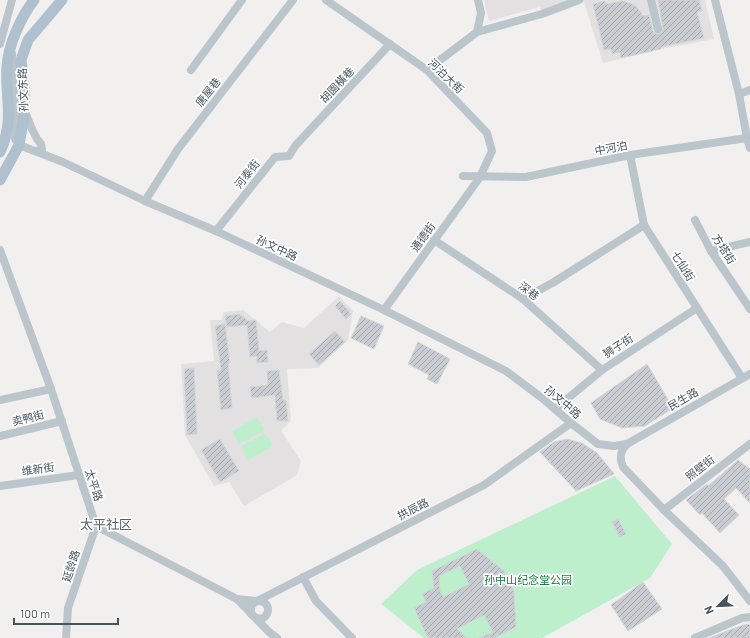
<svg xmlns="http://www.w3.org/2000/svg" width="750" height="638" viewBox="0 0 750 638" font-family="Barlow,'Noto Sans SC',sans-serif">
<defs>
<pattern id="building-hatch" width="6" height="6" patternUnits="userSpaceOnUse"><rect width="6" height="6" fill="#c9cdd2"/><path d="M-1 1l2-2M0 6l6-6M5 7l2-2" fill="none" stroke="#a5a9ae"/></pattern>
</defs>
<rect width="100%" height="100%" fill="#f2efef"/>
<g fill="#e3e0e1">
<path d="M484,0H705L714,39L661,49L603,63L584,2L542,17L540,7L489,21Z"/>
<path d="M339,296L353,311L348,340L318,368L287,369L291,421L281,431L301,461L297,475L244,506L229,482L214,486L185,435L181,364L214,361L210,320H222L223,312L243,310L270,332L282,322L304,328Z"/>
</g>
<g fill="#beefcd">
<path d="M257,417L265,430L239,444L232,431Z"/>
<path d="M266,433L273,446L248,460L241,446Z"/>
<path d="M615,476L672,544L650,578L542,638H424L381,604L417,570Z"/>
</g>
<g fill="url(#building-hatch)" stroke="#d3d6da" fill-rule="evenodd">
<path d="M658,0H699L702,11L697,12L704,38L661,47V49L621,58L620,52L612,54L611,49L604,50L593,4L605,1L606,4L622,1L630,3L637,7L643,16L649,15L653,31L654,33L659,34L662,33L663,28Z"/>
<path d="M340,301L351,314L346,319L335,306Z"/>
<path d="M239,314L248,321L256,320L259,351L267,350L268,362L257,363V356L250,357L247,325L227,327L225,316Z"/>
<path d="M361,316L384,326L374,349L351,338Z"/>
<path d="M225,324L230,363H228L232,408L221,410L217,370H221L215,326Z"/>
<path d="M335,331L345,342L319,365L309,354Z"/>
<path d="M418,342L450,359L437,384L427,379L429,375L408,364Z"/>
<path d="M647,364L673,408L645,426L622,428L600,419L591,403Z"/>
<path d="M194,368L197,434L187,435L184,369Z"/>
<path d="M279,370L283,400H286L288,421H277L275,395L252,398L250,387L268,385L267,371Z"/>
<path d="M220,439L239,471L220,482L201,450Z"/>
<path d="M567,439L582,443L597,453L612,471L614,474L576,491L540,452L554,442Z"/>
<path d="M738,460L750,469V503L736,488L724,499L739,515L720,533L702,513L700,515L686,500L707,484L708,486Z"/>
<path d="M618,519L626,534L620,537L612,522Z"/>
<path d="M477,549L504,571L514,592L516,627L494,638H479L493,632L484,615L457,629L467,638H428L414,608L426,602L422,594L434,588L432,571ZM460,566L469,584L443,597L440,591L439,576Z"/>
<path d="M643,582L662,609L628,631L611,605Z"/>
<path d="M750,624V638H709L743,625Z"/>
</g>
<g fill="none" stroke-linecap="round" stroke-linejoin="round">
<g stroke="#bbc5cc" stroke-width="8">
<path d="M326,0L427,70L487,133L492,151L480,177L465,198L384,310"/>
<path d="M651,0L658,29"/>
<path d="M715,0L739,94L747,138L750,148"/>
<path d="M477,32L542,14L579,0"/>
<path d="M0,44L12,0"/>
<path d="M12,53L17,110L15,139L19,145L63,162L145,201L216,231L384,310L506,371L542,398L571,423L598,444L614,446L627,444L750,374"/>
<path d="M191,70L242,0"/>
<path d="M427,70L477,32L481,13L478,0"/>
<path d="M739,94L750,90"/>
<path d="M25,112L32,129L37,139L41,144L42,150L36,151"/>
<path d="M630,155L644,225L742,378"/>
<path d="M463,176L526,177L630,155L747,138"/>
<path d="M145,201L178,149L293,0"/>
<path d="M695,220L711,251L750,309"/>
<path d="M216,231L275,157L289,156L295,146L390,44"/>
<path d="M434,240L523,299L602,370"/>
<path d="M0,250L51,389L96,526L237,599L269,632L277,638"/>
<path d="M711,251L750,242"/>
<path d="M523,299L554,282L644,225"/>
<path d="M0,400L51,389"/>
<path d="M555,409L602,370L697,308"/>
<path d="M0,436L62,421"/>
<path d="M627,444C620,451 619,458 623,467L664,510L723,566L750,601"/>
<path d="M0,486L79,475"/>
<path d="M664,510L750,444"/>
<path d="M303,577L316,601L352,638"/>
<path d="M237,599L257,601C269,600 272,613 262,619L256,618L251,614V608L252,605L257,601L484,485L571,423"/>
<path d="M66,638L68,608L96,526"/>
<path d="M695,638L742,618L750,617"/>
</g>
<g stroke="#afc1ce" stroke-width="11">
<path d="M0,152C15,120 5,99 7,67C8,45 21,17 34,0"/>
<path d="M0,180L19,145L24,116V86L21,60L28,40L62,0"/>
</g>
</g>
<g text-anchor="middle" stroke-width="3.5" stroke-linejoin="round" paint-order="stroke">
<g font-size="11" fill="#47545c" stroke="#fff">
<text transform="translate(446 76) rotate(44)" y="4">河泊大街</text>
<text transform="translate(337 85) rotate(-47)" y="4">胡園橫巷</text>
<text transform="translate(23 90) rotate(-92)" y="4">孙文东路</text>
<text transform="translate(208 92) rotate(-52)" y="4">唐屋巷</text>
<text transform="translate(611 148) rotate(-11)" y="4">中河泊</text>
<text transform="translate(247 174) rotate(-52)" y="4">河泰街</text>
<text transform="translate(423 237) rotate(-54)" y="4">通德街</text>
<text transform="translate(277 248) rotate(25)" y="4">孙文中路</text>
<text transform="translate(724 249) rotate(58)" y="4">方塔街</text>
<text transform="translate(683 266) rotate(58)" y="4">七仙街</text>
<text transform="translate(529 291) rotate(37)" y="4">深巷</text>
<text transform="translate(618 346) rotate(-33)" y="4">狮子街</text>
<text transform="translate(683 399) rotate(-30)" y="4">民生路</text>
<text transform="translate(563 402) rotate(40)" y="4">孙文中路</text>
<text transform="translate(28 418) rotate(-14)" y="4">卖鸭街</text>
<text transform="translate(700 468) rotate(-38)" y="4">照壁街</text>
<text transform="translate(38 469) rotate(-8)" y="4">维新街</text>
<text transform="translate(94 485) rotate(72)" y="4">太平路</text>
<text transform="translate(413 509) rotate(-27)" y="4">拱辰路</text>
<text transform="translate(71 566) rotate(-72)" y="4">延龄路</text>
</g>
<g font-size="11" fill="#187e43" stroke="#fff">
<text x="528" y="584">孙中山纪念堂公园</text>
</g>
<g font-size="13" fill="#5c6064" stroke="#fff">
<text x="106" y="529">太平社区</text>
</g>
</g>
<g transform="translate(718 606) rotate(246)" stroke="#ffffff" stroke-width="3" paint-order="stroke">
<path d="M0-3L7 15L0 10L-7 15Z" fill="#47545c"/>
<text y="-6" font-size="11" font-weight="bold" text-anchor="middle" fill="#47545c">N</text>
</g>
<path d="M14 618v6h104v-6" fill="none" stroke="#47545c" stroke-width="2"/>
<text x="20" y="618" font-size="12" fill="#47545c" stroke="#ffffff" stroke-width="3" paint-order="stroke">100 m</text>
</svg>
